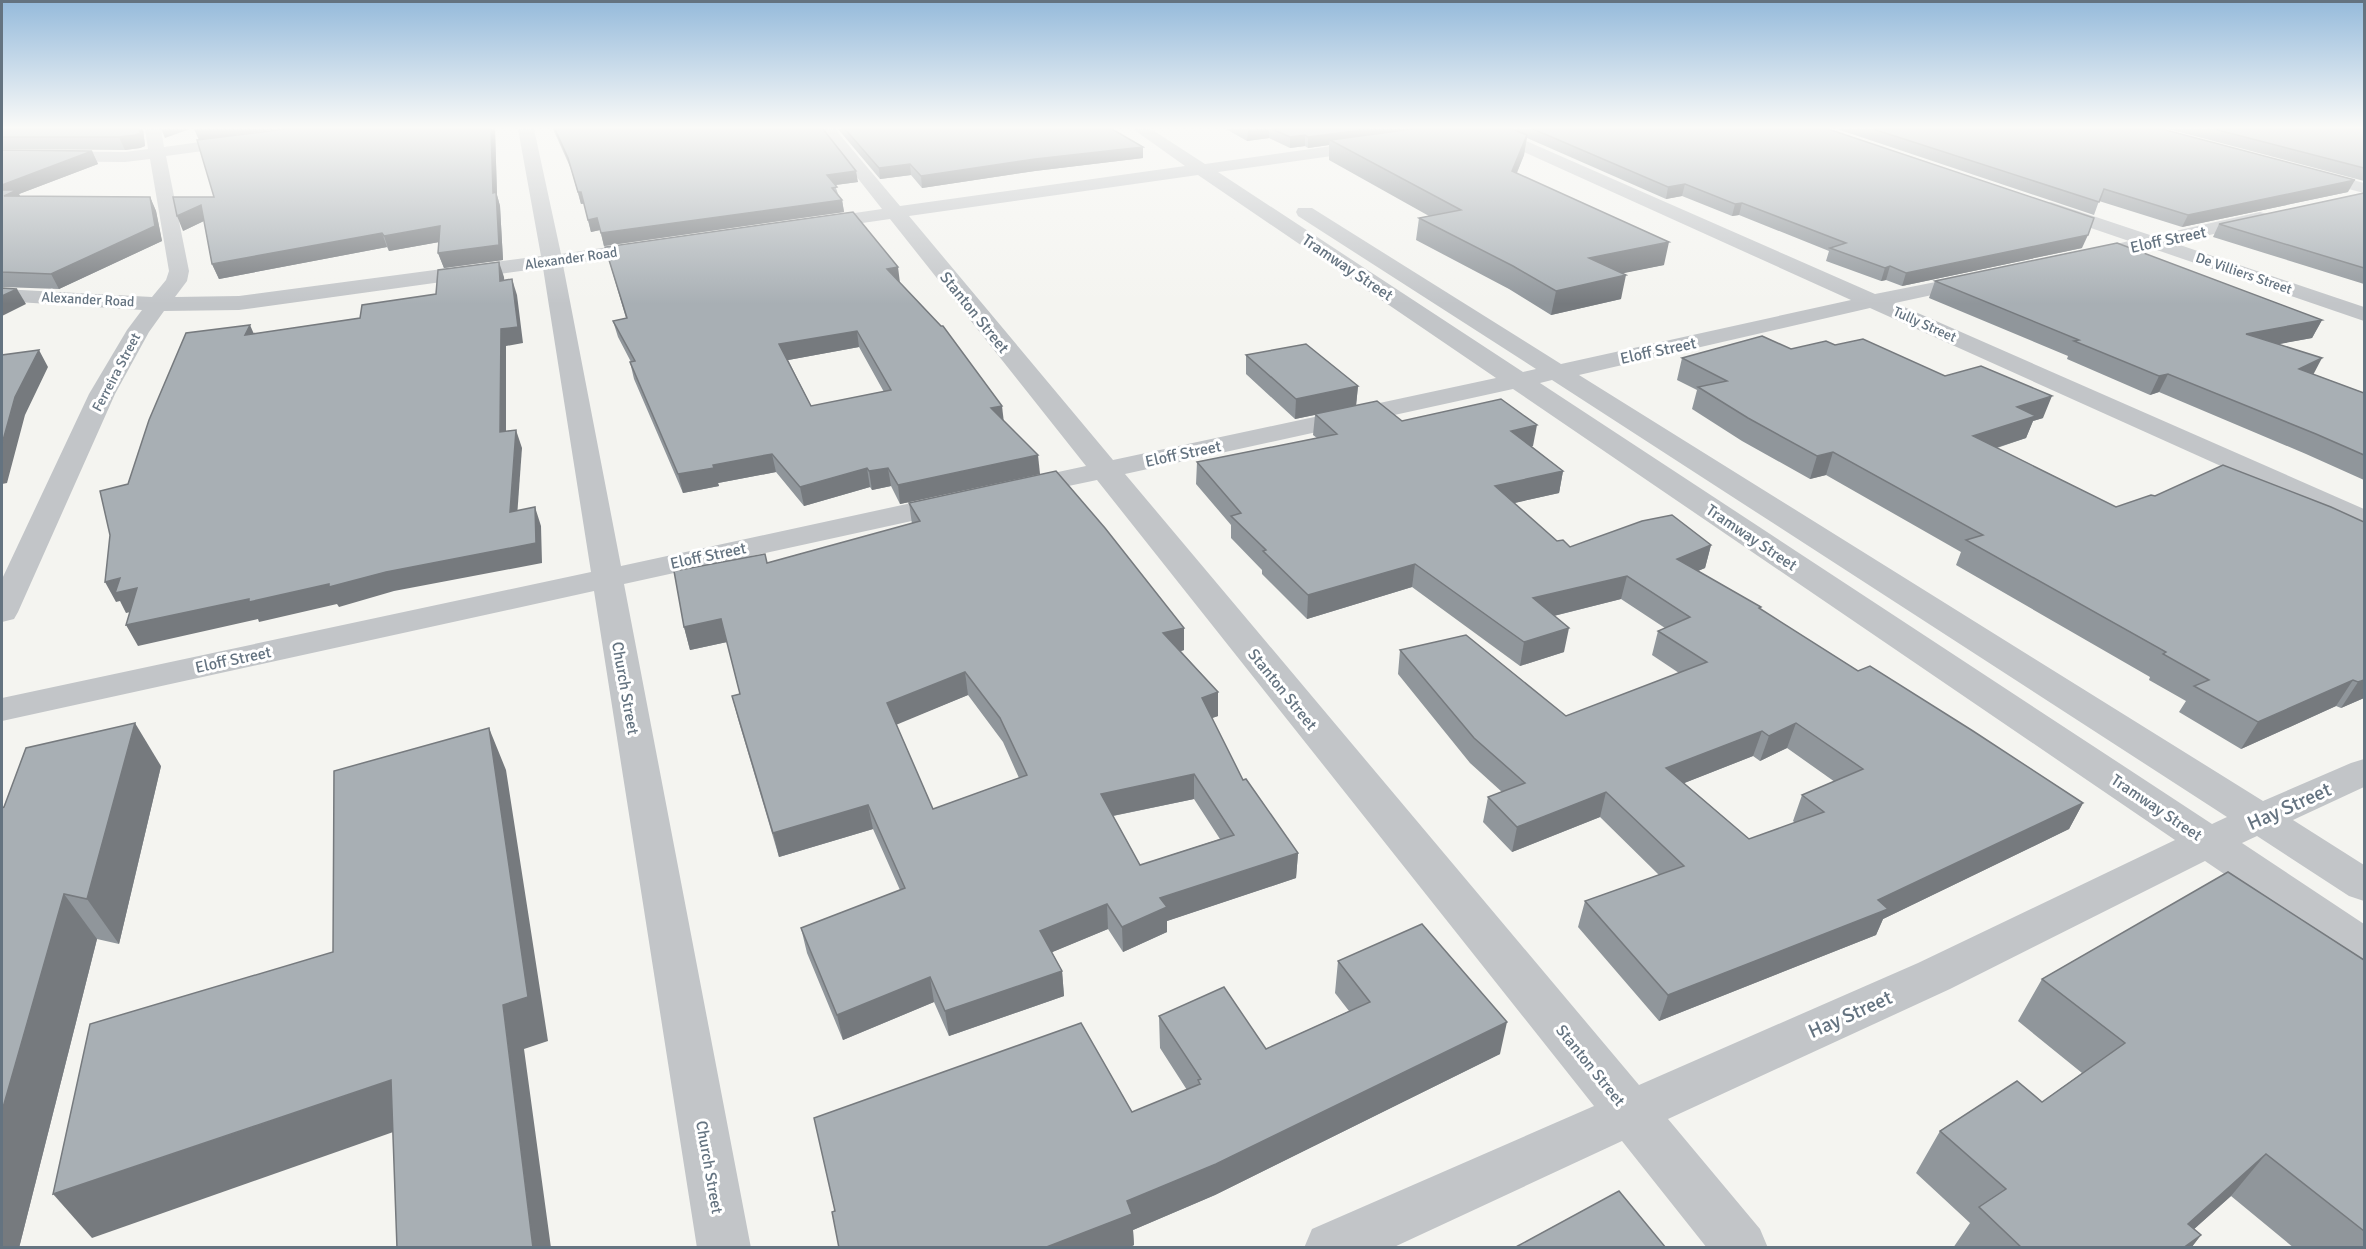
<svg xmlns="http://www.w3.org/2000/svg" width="2366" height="1249" viewBox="0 0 2366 1249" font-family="Signika,sans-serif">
<rect width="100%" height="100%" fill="#f4f4f0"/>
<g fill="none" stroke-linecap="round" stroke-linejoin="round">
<g fill="#c2c5c8" fill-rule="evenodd">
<path d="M145,129H161L164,147L295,129H335L327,134L166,156L189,271L187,281L175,297L239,296L541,256L518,129H534L561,254L650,241L657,243L660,247L657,251L650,253L563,265L621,566L953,494L963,497L967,503L963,509L953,512L624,584L751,1248H697L594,591L2,721V698L591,572L543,268L239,310L164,311L149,332L115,394L18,612L14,619L2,622V579L89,394L127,330L142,310L2,301V289L152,297L166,280L169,271L150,159L125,162L2,161V151L125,152L148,149Z"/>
<path d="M819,129H835L900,206L1185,166L1133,129H1151L1205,164L1374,140L1380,142L1382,145L1380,148L1374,150L1218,172L1523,372L1536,369L1298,216L1296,212L1298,208H1312L1561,364L1851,300L1480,132L1478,129H1499L1875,294L1976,274L1983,276L1987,280L1983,284L1895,303L2364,509V529L2354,526L1870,308L1579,375L2263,801L2351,763L2364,759V787L2293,820L2364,865V901L2349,896L2257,836L2242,843L2364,924V963L2348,958L2205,861L1950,989L1668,1119L1760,1229L1768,1248H1707L1622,1141L1392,1248H1304L1312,1229L1594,1106L1097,480L1021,496L1011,494L1007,488L1011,482L1086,466L890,219L814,230L807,228L804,224L807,220L882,209ZM1198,175L1496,378L1113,460L909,216ZM1552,380L2227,817L2212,824L1540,383ZM1513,389L2175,840L1918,963L1639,1085L1125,474Z"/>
<path d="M2308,168L2364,183V193L2302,177L2299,173L2302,169Z"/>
<path d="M2051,202L2153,236L2260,212L2267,214L2269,218L2267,222L2174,243L2364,307V321L2151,248L2085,263L2078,261L2075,257L2078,253L2129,241L2044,212L2042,208L2044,204Z"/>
</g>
</g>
<g fill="#90969b" fill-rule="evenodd">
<path d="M2,129H143L145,146L140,148L125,150L2,149Z"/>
<path d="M286,129H495L497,195L500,206L503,260L444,268L438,253L439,242L389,251L387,247L219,279L212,264L204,221L183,231L214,197Z"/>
<path d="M553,129H823L858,182L835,185L838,194L842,200L844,212L604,246L600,230L591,232L584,204H581L571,169Z"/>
<path d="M838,129H1112L1143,158L1035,171L922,188L911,175L880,179Z"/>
<path d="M1226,129H1828L2082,248L1902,286L1886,280L1881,281L1826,261L1829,251L1739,215L1732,216L1682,196L1666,199L1527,138L1524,155L1517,173L1664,265L1622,273L1621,299L1551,315L1509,289L1416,240L1419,218L1429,216L1329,160V145L1308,148L1305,146L1290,148L1269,138L1247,141Z"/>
<path d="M1837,129H2162L2348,192L2182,227L2099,201L2094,215Z"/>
<path d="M2168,129H2364V181Z"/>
<path d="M2,150L92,151L98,164L19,194L20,196L150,197L156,211L162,241L59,289L2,287Z"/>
<path d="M2364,193V284L2213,237L2219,224Z"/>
<path d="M605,247L900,283L1004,421L1040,474L900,504L891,486L872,490L870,487L804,506L776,472L718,483L719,486L683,493L634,379L630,362H631L618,337L613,321L626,318ZM859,347L884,392L811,406L788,360Z"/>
<path d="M1935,281L2322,320L2312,338L2278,344L2313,374L2364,393V480L2306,454L2159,392L2150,395L2067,359L2068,356L1929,298Z"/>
<path d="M1835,345L1945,376L2043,418L2033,421L2026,438L1997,448L2116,507L2155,496L2331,507L2364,698L2341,708L2336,706L2241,749L2179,712L2186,701L2149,680L2150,677L1956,565L1961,552L1826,475L1810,479L1742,441L1692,409L1697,390L1677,380L1682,358Z"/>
<path d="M1246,355L1358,386L1356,405L1402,421L1533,446H1531L1563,471L1559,493L1514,503L1557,541L1570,547L1711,545L1705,568L1698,571L1858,671L2083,803L2069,829L1883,919L1876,935L1659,1021L1578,927L1585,901L1659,875L1600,817L1512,852L1483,822L1488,797L1502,792L1470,763L1398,674L1400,650L1566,716L1679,673L1652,655L1658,631L1665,628L1621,599L1554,616L1564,652L1520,666L1412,587L1307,619L1262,574V570L1231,538V525L1196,484L1197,462L1317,438L1313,435L1315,415L1295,419L1246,374ZM1787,748L1835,782L1802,795L1793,821L1795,823L1749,839L1684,783L1753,756L1760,761Z"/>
<path d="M909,503L1184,628V650L1181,651L1218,692V716L1212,718L1243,780L1298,853L1296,878L1167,921V932L1123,952L1108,929L1052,952L1062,971L1064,996L949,1036L934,1002L843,1040L807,953L801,928L900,890L873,829L779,857L738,719L732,696L740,694L727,642L690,650L684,627L767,563L912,524ZM968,695L1003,742L1019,778L933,809L896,724ZM1194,799L1220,839L1140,865L1113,816Z"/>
<path d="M161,766L119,944L97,939L19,1248H2V808Z"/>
<path d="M2364,960V1248H2294L2231,1196L2194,1229L2201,1235L2191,1248H1953L1970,1223L1916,1173L1940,1131L2042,1102L2082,1073L2018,1021L2042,979Z"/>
<path d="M1338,961L1500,1054L1215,1195L1133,1230L1134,1245L1128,1248H839L1132,1112L1187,1090L1160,1048L1159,1016L1266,1049L1349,1011L1335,993Z"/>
</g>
<g fill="#767a7e">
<path d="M139,129H143L145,146L140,148L125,150L119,137Z"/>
<path d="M161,129H190L165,138Z"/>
<path d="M194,129H281L199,140Z"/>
<path d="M491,129H495L497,195L500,206L503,260L444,268L438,253L493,193Z"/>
<path d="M1256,129H1269V138L1247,141L1248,130Z"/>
<path d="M1369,129H1448L1330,140L1329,145L1308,148V137Z"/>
<path d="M1305,135V146L1290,148V137Z"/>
<path d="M1527,135L1524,155L1509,191L1512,171Z"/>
<path d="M1143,147V158L1035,171L922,188L921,176L1035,159Z"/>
<path d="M92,151L98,164L19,194L24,204L2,201V185Z"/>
<path d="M910,164L911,175L880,179L879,168Z"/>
<path d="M856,171L858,182L828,186L827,175Z"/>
<path d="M2355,180L2348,192L2182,227L2188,215Z"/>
<path d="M1685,184L1682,196L1666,199L1668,187Z"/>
<path d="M578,192H581L584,203L581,204Z"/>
<path d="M150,197L156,211L162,241L59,289L51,274Z"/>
<path d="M842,200L844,212L604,246L601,233Z"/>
<path d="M1742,203L1739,215L1732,216L1735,204Z"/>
<path d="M201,205L208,219L183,231L177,216Z"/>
<path d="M597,218L600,230L591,232L588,220Z"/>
<path d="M440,226L445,241L389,251L384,236Z"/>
<path d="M382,233L387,247L219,279L212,264Z"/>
<path d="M2088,235L2082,248L1902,286L1906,273Z"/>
<path d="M1669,242L1664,265L1585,281L1589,258Z"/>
<path d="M499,262L504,277L505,297L500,281Z"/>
<path d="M1890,266L1886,280L1881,281L1885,268Z"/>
<path d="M898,267L900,283L887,269Z"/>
<path d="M1626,275L1621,299L1551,315L1556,291Z"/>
<path d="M512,279L517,295L523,343L506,346V450L500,432L501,329Z"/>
<path d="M17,289L26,304L2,316V296Z"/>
<path d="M2322,320L2312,338L2237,352L2246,334Z"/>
<path d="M250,325L257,341L245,335Z"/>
<path d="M857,331L859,347L783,361L779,344Z"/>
<path d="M39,350L48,367L25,415L7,483L2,484V444L15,397Z"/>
<path d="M2322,358L2312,377L2299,369Z"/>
<path d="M2168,374L2159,392L2150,395L2159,376Z"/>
<path d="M1358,386L1356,406L1295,419L1296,399Z"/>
<path d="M2052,396L2043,418L2033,421L2026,438L1964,458L1973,436L2017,407Z"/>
<path d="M1002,406L1004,423L991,408Z"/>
<path d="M1537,425L1533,446L1507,452L1511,431Z"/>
<path d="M516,430L522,448L516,531L510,512Z"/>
<path d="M1833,452L1826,475L1810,479L1817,456Z"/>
<path d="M772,454L776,472L718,483L719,486L683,493L678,474L713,465Z"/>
<path d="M1038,455L1040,474L900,504L898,485Z"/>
<path d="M867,468L870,487L804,506L800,487Z"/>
<path d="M888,468L891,486L872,490L869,471Z"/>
<path d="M1563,471L1559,493L1492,508L1495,486Z"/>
<path d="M535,507L541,526L542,563L394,591L339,607L337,604L259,622L258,619L138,646L126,625Z"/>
<path d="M1711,545L1705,568L1671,582L1677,559Z"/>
<path d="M1415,564L1412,587L1307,619L1308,595Z"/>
<path d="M1627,576L1621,599L1529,622L1533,598Z"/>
<path d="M120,578L137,588L149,608L126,613L120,601L116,602L105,582Z"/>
<path d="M721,619L727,642L690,650L684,627Z"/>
<path d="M1184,628V650L1164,656L1163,633Z"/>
<path d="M1569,628L1564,652L1520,666L1524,642Z"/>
<path d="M965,672L968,695L891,727L887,703Z"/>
<path d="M2353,680L2336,706L2241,749L2258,722Z"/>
<path d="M2364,680V698L2341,708L2358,682Z"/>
<path d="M1218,692V716L1201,722L1202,698Z"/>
<path d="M135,723L161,766L119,944L87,899Z"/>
<path d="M1796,723L1787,748L1760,761L1769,736Z"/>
<path d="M489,728L506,770L548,1041L524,1049L551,1248H533L503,1005Z"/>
<path d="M1762,731L1753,756L1659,793L1666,768Z"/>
<path d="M1194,774V799L1102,818L1101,794Z"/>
<path d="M1606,792L1600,817L1512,852L1517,827Z"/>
<path d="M2083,803L2069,829L1883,919L1876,935L1659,1021L1668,995L1878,900Z"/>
<path d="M868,805L873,829L779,857L773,833Z"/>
<path d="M1298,853L1296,878L1167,921V932L1123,952L1122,927L1160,898Z"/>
<path d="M64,894L97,939L19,1248H2V1111Z"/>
<path d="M1107,904L1108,929L1043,956L1040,931Z"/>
<path d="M1062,971L1064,996L949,1036L945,1011Z"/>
<path d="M930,977L934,1002L843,1040L837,1015Z"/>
<path d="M1507,1022L1500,1054L1215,1195L1133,1230L1134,1245L1128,1248H1044L1127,1201Z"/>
<path d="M391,1080L416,1124L92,1238L53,1194Z"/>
<path d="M2266,1154L2231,1196L2173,1248L2188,1224Z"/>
<path d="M2201,1235L2191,1248H2183Z"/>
</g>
<g fill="#a8afb4" stroke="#767a7e" stroke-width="1.5" fill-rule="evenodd">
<path d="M2,129H139L140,133L135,135L119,137H2Z"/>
<path d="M286,129H491L493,193L496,192L499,245L438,253L440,226L384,236L382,233L212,264L201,205L177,216L173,197H214L197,140Z"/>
<path d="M555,129H823L856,171L827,175L837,187L832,188L842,200L601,233L597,218L588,220L581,192H578L568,158Z"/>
<path d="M845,129H1112L1143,147L1035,159L921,176L910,164L879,168Z"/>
<path d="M1272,129H1369L1308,137L1305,135L1290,137Z"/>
<path d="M1413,129H1512L1527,135L1512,171L1669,242L1589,258L1626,275L1556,291L1513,266L1419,218L1461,210L1330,140Z"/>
<path d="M1533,129H1828L2094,218L2088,235L1906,273L1890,266L1885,268L1830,248L1846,243L1742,203L1735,204L1685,184L1668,187Z"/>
<path d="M1873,129H2162L2355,180L2188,215L2104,189L2099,202Z"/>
<path d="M2214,129H2364V168Z"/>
<path d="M2,150L92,151L2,185Z"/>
<path d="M2,190H17L4,196L150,197L155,226L51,274L2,272Z"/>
<path d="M2364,193V268L2219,224Z"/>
<path d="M853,212L898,267L887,269L941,326H943L1002,406L991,408L1038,455L898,485L888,468L869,471L867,468L800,487L772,454L713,465L714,468L678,474L630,362L635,361L613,321L627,318L605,247ZM857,331L891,390L811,406L779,344Z"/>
<path d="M2117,243L2322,320L2246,334L2322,358L2299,369L2364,393V455L2316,434L2168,374L2159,376L2074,341L2079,340L1935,281Z"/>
<path d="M499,262L500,281L512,279L518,327L501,329L500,432L516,430L510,512L535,507L536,543L386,572L329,587V584L249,602V599L126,625L137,588L115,593L120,578L105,582L110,535L100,491L128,484L149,420L186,333L250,325L245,335L360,318L362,305L436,294L438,270Z"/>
<path d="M2,288L17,289L2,296Z"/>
<path d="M1762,336L1791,349L1826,341L1835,345L1863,339L1945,376L1981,366L2052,396L2017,407L2036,416L1973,436L2116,507L2151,495L2155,496L2223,465L2331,507L2364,522V680L2358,682L2353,680L2258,722L2194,686L2209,680L2163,654L2166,652L1966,540L1983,535L1833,452L1817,456L1748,418L1698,387L1727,381L1682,358Z"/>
<path d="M1306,344L1358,386L1296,399L1246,355Z"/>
<path d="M39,350L15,397L2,444V355Z"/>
<path d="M1501,399L1537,425L1511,431L1563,471L1495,486L1557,541L1563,540L1570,547L1642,521L1672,515L1711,545L1677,559L1761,607L1759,608L1858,671L1870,666L1973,731L2083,803L1878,900L1888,909L1668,995L1585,901L1684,866L1606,792L1517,827L1488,797L1525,783L1474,738L1400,650L1466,635L1566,716L1707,662L1658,631L1690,617L1627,576L1533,598L1569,628L1524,642L1415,564L1308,595L1263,551L1266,550L1231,516L1241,513L1197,462L1337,434L1315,414L1377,401L1402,421ZM1796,723L1863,769L1802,795L1824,812L1749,839L1666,768L1762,731L1769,736Z"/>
<path d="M1056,471L1105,528L1184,628L1163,633L1218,692L1202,698L1243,780L1246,779L1298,853L1160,898L1167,907L1122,927L1107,904L1040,931L1062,971L945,1011L930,977L837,1015L801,928L905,888L868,805L773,833L732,696L740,694L721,619L684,627L674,571L765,554L767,563L920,521L909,503ZM965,672L1000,718L1027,775L933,809L887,703ZM1194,774L1234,835L1140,865L1101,794Z"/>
<path d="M135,723L87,899L64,894L2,1111V808L4,807L26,748Z"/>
<path d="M489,728L528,997L503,1005L533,1248H397L391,1080L53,1194L90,1024L333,952L334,771Z"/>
<path d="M2228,872L2364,960V1231L2266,1154L2188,1224L2201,1235L2183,1248H2022L1979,1207L2006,1189L1940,1131L2017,1081L2042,1102L2125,1043L2042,979Z"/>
<path d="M1422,924L1507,1022L1216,1164L1127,1201L1132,1214L1044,1248H839L832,1212L835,1211L814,1118L1081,1023L1132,1112L1200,1084L1198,1080L1201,1079L1159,1016L1224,987L1266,1049L1370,1002L1338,961Z"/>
<path d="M1619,1191L1666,1248H1514Z"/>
</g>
<linearGradient id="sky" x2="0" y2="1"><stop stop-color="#95badb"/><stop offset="0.42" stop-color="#fafaf8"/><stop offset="1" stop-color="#fafaf8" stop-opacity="0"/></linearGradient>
<rect width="2366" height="304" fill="url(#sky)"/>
<g text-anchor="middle" stroke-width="6" stroke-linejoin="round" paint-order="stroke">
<g font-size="14" fill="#647380" stroke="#fff">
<text transform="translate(571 258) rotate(-8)" y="5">Alexander Road</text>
<text transform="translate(2244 273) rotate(19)" y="5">De Villiers Street</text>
<text transform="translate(88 299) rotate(3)" y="5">Alexander Road</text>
<text transform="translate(1925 324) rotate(24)" y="5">Tully Street</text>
<text transform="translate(116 372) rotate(-62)" y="5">Ferreira Street</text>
</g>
<g font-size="16" fill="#647380" stroke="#fff">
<text transform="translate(2168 239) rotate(-12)" y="6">Eloff Street</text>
<text transform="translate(1348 267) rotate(34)" y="6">Tramway Street</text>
<text transform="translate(975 312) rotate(51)" y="6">Stanton Street</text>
<text transform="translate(1658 350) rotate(-12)" y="6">Eloff Street</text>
<text transform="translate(1183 453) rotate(-12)" y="6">Eloff Street</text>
<text transform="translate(1752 537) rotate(34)" y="6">Tramway Street</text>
<text transform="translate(708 555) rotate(-12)" y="6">Eloff Street</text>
<text transform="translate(233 659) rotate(-12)" y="6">Eloff Street</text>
<text transform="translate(626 688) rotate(80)" y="6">Church Street</text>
<text transform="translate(1283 689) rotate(51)" y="6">Stanton Street</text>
<text transform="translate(2157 807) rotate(34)" y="6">Tramway Street</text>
<text transform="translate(1591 1065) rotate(51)" y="6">Stanton Street</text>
<text transform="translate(710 1167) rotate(80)" y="6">Church Street</text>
</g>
<g font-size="20" fill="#647380" stroke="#fff">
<text transform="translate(2289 806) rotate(-24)" y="7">Hay Street</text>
<text transform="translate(1850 1014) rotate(-24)" y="7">Hay Street</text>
</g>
</g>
<rect width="2366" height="1249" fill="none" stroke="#647380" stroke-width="6"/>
</svg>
